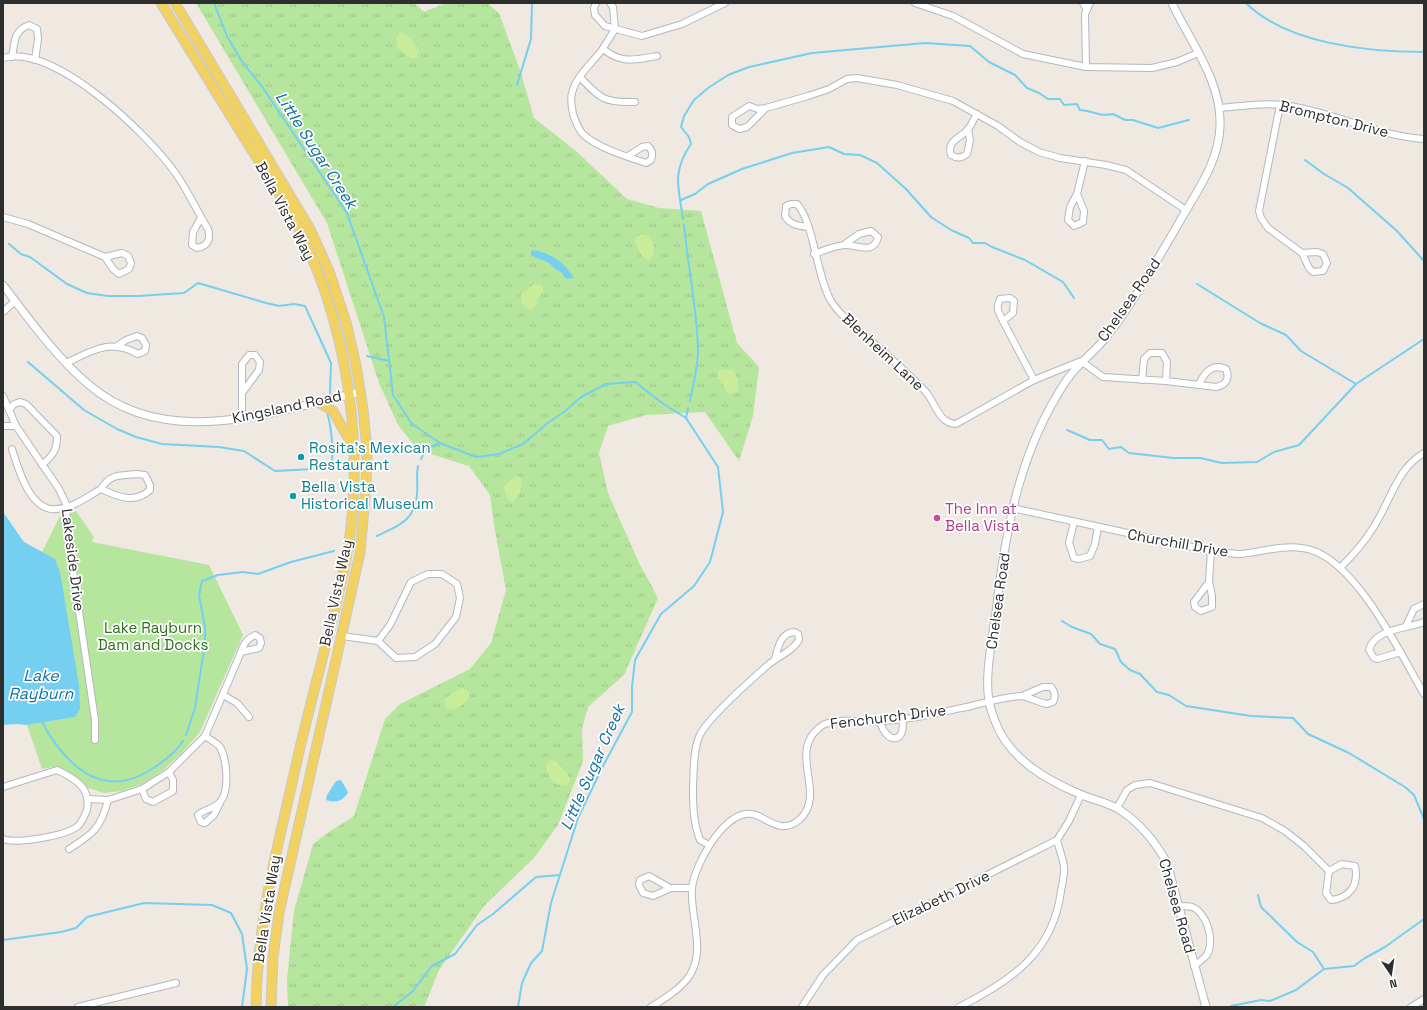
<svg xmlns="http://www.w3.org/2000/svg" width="1427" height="1010" viewBox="0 0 1427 1010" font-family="'Space Grotesk',sans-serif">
<defs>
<pattern id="grass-tufts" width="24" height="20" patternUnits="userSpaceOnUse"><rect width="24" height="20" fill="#b6e59e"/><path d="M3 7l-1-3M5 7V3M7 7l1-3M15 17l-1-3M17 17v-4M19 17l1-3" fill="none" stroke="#9dc588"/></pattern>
</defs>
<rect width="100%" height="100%" fill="#efe9e1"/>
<path fill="url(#grass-tufts)" d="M196,3H414L424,12L446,3H487L499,13L520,70L534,118L576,151L627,199L659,208L701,211L737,343L759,367L753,416L739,461L705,412L646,415L608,426L599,453L608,493L639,563L658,598L624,675L588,707L582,729L583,761L558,825L533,859L484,906L439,970L424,1007H288L287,979L294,911L313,844L329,832L354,816L385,719L400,704L470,669L491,643L506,590L494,525L490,495L469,466L418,450L398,425L379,383L327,223Z"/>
<path fill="#b6e59e" d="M76,511L94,537L92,542L209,565L243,635L200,732L181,754L162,771L142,784L122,791L104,793L88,788L75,776L57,766L42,769L27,725L75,717L55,559L42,552L60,516Z"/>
<g fill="#c9ec9a">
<path d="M400,33C406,32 416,44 419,50L416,58H410L397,47L396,37Z"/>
<path d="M640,234C653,233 659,251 650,260H647C640,256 637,248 635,240Z"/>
<path d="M534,284L542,285L544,290L539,296L535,308L528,309L521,303V294Z"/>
<path d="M722,369L733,370C737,375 739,384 738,391L734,393H728L718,378V371Z"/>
<path d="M516,476L520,477C524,484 519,498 512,502L507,498L504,488L506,484Z"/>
<path d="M463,688L470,692C468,703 461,707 450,710L446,707L444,700L453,692Z"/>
<path d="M551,760L558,763L570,778V782L566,785C554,787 544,774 547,762Z"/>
</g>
<g fill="#75cff0">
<path d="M535,250C554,255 563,262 574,278L566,279L561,272C554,270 553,265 547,262C542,259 537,259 531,255V251Z"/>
<path d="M3,512L24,542L55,559L60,572L79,685L80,709L75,717L27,725L16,724L3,725Z"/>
<path d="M341,780L348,792C343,802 335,803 326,800L327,795L336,781Z"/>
</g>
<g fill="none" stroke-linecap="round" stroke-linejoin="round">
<g stroke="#75cff0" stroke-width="2">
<path d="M214,3L227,36L241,60L263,88L347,213L384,317L393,395L412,424L440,443L476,457L499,454L523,444L549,422L564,412L581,397L606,384L635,382L662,403L686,418L718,467L723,512L710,562L694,586L661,614L635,660L632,687V712L603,766L578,818L551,903L542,951L531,963L522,983L518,1007"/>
<path d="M1246,3C1287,44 1369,52 1424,52"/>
<path d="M517,85L531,39L532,3"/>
<path d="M1305,160L1324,174L1348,188L1397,231L1424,261"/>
<path d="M681,200L695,194L708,184L742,169L792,153L829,147L844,154L860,155L877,163L906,189L931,217L951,230L969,238L973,243H985L992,247L1025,260L1063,282L1074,298"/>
<path d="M683,219C679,188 671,173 691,144L689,137L681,127L684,116L694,100L708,88L728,75L749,67L812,53L925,43L970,46L989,62L1015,75L1027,88L1039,93L1048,99H1060L1064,105L1077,104L1080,110C1096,111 1097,117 1113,114L1125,120H1133L1158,128L1189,120"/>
<path d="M684,225C688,267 697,308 698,350C698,368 693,384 690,401"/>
<path d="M9,244L21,254L30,257L67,284L87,293L108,296H138L184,293L198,283L266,303L279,306L294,304L305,306L331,363L330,393"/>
<path d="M1197,284L1260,323L1286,335L1301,351L1356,384"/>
<path d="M367,356L389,361"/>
<path d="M28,362L84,410L117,429L136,437L162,444L219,447L244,451L275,471L313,469"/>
<path d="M686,418L688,408"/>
<path d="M1067,430L1090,440H1102L1109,449L1121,447L1129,453L1173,458H1200L1222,463L1257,462L1274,452L1299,445L1356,384L1424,339"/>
<path d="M421,459L426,449L440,443"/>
<path d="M323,468L332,464C333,446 332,429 327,412"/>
<path d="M377,536C398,526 415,521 417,494C418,485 416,475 418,466"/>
<path d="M1062,621L1072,627L1091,634L1100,644L1115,649L1121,662L1130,670L1140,674L1157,692L1169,695L1186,706L1251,716L1293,718L1308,734L1349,753L1405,787L1414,795L1424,819"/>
<path d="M41,720C64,764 102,802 152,769C163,762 176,752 183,741"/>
<path d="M186,735L195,708L205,643V627L199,595L202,581L218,575L243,572L258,574L291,562L334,551"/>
<path d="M1258,895L1261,907L1297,942L1313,952L1324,969"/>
<path d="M3,940L61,932L76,928L87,917L144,903L212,905L231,913L242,934L247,969L242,1007"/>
<path d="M1231,1006L1261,1000L1270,1001L1296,990L1324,969L1354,966L1365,958L1385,947L1424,919"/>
<path d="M393,1007L413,991L432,966L455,954L477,925L493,914L536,877L560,875"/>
</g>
<defs>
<g id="minor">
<path d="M596,3L594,8L595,15L605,26L642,36L682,24L725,3"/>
<path d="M610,3L613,7L615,29"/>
<path d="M915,3L953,16L1023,54L1086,67L1152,68L1177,62L1198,53"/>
<path d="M1083,3L1087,10"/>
<path d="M615,29C611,36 606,43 602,50C592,63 576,76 572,93C570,99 572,108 573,114C576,122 578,130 584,135C598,148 628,157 646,163L651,160C653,154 653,151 648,146L642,147L628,156"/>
<path d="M603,49C622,64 634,60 657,56"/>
<path d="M12,57C15,42 13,31 29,25L37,29L38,39L35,60"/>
<path d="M3,58C54,43 149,135 176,174C188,191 197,211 208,229C211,239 208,246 197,248L192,245L193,232L201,218"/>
<path d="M1086,67L1085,14L1090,3"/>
<path d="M580,77C600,99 605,103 635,102"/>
<path d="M1280,105L1259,211L1261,218L1268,228L1302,253L1309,268L1313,272L1323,271L1327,263L1323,254L1317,252L1302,253"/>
<path d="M766,108L747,127L739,129L732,125V117L749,106L758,109L766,108L808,96L829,89L847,79L857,78L897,85L953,101L998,126L1020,142L1039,152L1060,158L1106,165L1126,170L1186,210"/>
<path d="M1219,108C1242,106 1267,102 1290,106C1335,113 1378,136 1424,139"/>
<path d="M968,129L970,140L967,154C962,158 957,159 951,155C946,140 962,138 969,128C972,124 974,118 977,114"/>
<path d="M1077,194L1084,211L1083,222L1074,226L1068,220L1070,207L1077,194L1085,161"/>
<path d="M3,217L28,224L105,257L113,269L119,274L129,269L131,263L128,256L122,253L105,257"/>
<path d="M808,227C799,226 790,225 785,216L786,206L791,204H797C814,222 816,275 831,301C840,315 854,326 867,337C887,355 907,372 925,391C936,403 938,423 956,424L1034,380L1081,361L1103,377L1166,381L1216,387C1226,385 1230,379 1226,369C1212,363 1205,372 1199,384"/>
<path d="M814,254C823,251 836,245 845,245C858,245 874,255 878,237L871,231L859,234L845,244"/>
<path d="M3,312L15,301"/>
<path d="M1003,321C999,313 995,308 1000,299L1010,298L1014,301L1013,313L1003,321L1034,380"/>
<path d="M249,355H255L260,362L259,370L242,393V364Z"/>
<path d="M66,363C92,351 109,338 138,354L145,351L146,345L142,338L137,336L126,340L117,346"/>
<path d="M1142,380L1144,359L1150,353H1162L1167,362L1166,381"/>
<path d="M242,393V419"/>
<path d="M3,396L16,426L59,489L67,506L66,523L95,720V740"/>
<path d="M9,410L14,404L20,402L26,404L57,436C57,451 53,455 42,465"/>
<path d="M3,426H16"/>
<path d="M12,449C18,468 30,512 56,509C73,508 87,497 101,489"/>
<path d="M137,474L145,475L150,485V490C135,504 118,497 101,489C111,473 120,476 137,474Z"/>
<path d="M1012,508L1211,551C1221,552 1232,554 1241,554C1262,552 1281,545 1302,548C1353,553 1400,653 1424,694"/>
<path d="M1074,522L1069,543L1074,558L1079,559L1090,556L1095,544L1098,527"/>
<path d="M1340,568C1352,556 1364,543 1373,528C1390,503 1396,469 1424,453"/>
<path d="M428,574H442L457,584L460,598L456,617L435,644L415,657L396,658L378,641L390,625L411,582Z"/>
<path d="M1209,582L1212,596V607L1201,611L1195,607L1194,602L1209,582L1211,551"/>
<path d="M1406,626L1414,609L1424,604"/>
<path d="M342,636L378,641"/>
<path d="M1401,652L1377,659L1374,658L1369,650C1375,628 1407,629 1424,622"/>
<path d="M223,695L237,703L249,717"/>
<path d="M880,721C886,745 907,744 902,718"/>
<path d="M205,736C209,739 217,743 220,747C227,760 230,791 220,802C214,809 204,809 198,815L201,822L205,823L214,815L220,803"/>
<path d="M3,787L57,770C76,779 91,788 87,810C85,815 82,822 78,826C66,836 17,844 3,839"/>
<path d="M142,789L146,799L153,802L173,791V780L169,772"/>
<path d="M89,799L108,800L142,789L169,772L205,736L241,652L259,648L261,643L260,638L255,635C247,639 244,643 241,652"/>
<path d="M1117,808L1127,790L1135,785L1150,783L1262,818L1285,831L1304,846L1329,871L1326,893L1331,900C1350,898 1359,885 1355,866L1342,864L1329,871"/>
<path d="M709,845L700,840C693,822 693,805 693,786C694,770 693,752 699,737C706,719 752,679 768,665C778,656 792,652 799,640L798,634L795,632C781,632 778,647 775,659"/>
<path d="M69,849C93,834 101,828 108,800"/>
<path d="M671,888L653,896L643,893L639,885L640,880L649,876L670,888H692"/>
<path d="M1179,906C1183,906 1188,906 1192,907C1207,912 1216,943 1206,956C1203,959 1198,963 1194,966"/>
<path d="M78,1007L176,983"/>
<path d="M651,1007C664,999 681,989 690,975C706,949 690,917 692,889C692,882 696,872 699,865C707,847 731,806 756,815C771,821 782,834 799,820C824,798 797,764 810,739C812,734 820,726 825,724C841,718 862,722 878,721C906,721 943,712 971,706C987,702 1004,697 1020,696C1028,696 1039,703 1047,704L1053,702C1056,696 1055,692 1051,687H1043L1022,696"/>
<path d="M802,1007L823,975L857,940L1057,840L1069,821L1081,795"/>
<path d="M959,1007C1011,981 1053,953 1061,891C1062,884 1065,874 1064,867C1063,858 1059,849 1057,840"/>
<path d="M1411,1007L1424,999"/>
</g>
<g id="tertiary">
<path d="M1172,3C1190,42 1222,81 1220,126C1219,164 1194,195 1176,228C1154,265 1134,302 1107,336C1095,352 1078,363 1066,381C1021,448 1006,526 997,604C994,634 984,672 989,701C990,708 993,715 995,721C1009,759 1046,780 1082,795C1094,800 1109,803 1120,810C1141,824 1155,841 1167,863L1206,1007"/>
<path d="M3,285C28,318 57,358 88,384C166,452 273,411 361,392"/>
</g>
<g id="primary">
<path d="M161,3C189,48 217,94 245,139C262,166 280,193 295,221C350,328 369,462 342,579C333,621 321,662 311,703C301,741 293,779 284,818C269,882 257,940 256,1007"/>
<path d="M175,3L310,229L329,271L346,322L356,365L363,409L367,450L366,486L360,553L279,913L273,957L271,1007"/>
<path d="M318,402L333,411L350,441"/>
</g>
</defs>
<use href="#minor" stroke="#b4b7c1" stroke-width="8"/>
<use href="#tertiary" stroke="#b4b7c1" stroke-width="9"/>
<use href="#primary" stroke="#c9c9c9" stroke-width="11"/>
<use href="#minor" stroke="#fff" stroke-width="6"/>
<use href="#tertiary" stroke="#fff" stroke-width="7"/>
<use href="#primary" stroke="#f2d163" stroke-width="9"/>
</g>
<g fill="#0f9aa8" stroke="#fff" stroke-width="1.5">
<circle cx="301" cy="457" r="4"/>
<circle cx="293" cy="496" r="4"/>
</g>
<circle fill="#d1479c" stroke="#fff" stroke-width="1.5" cx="937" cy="518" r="4"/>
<g text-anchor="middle" stroke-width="3.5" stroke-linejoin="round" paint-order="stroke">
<g font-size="15" fill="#2e2e2e" stroke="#fff">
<text transform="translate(1334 119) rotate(14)" y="5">Brompton Drive</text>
<text transform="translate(285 211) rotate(62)" y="5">Bella Vista Way</text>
<text transform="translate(1129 300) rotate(-55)" y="5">Chelsea Road</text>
<text transform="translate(883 352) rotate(43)" y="5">Blenheim Lane</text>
<text transform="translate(287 407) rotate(-12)" y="5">Kingsland Road</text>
<text transform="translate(1178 543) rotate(10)" y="5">Churchill Drive</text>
<text transform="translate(73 560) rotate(83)" y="5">Lakeside Drive</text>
<text transform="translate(336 593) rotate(-78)" y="5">Bella Vista Way</text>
<text transform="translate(998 601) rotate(-82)" y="5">Chelsea Road</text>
<text transform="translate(888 717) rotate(-7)" y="5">Fenchurch Drive</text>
<text transform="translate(941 898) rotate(-26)" y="5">Elizabeth Drive</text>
<text transform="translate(1177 906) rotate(74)" y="5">Chelsea Road</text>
<text transform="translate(267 909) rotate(-81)" y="5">Bella Vista Way</text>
</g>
<g font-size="15" fill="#0d838f" stroke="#fff" text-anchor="start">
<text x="309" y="453">Rosita's Mexican<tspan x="309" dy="17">Restaurant</tspan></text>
<text x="301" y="492">Bella Vista<tspan x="301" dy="17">Historical Museum</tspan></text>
</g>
<g font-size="15" fill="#b23c85" stroke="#fff" text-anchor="start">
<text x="945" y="514">The Inn at<tspan x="945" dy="17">Bella Vista</tspan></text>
</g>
<g font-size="15" fill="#2c6e1b" stroke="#fff">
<text x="153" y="633">Lake Rayburn<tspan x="153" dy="17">Dam and Docks</tspan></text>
</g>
<g font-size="16" font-style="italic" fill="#0d6fa3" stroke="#fff">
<text transform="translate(317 150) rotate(57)" y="6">Little Sugar Creek</text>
<text x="41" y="681">Lake<tspan x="41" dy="18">Rayburn</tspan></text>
<text transform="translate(592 767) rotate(-66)" y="6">Little Sugar Creek</text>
</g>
</g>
<rect width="1427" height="1010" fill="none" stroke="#2e2e2e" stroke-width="8"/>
<g transform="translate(1391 974) rotate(167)" stroke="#ffffff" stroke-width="3" paint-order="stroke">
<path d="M0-3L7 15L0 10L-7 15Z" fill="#2e2e2e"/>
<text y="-6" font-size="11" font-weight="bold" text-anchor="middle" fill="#2e2e2e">N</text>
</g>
</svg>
